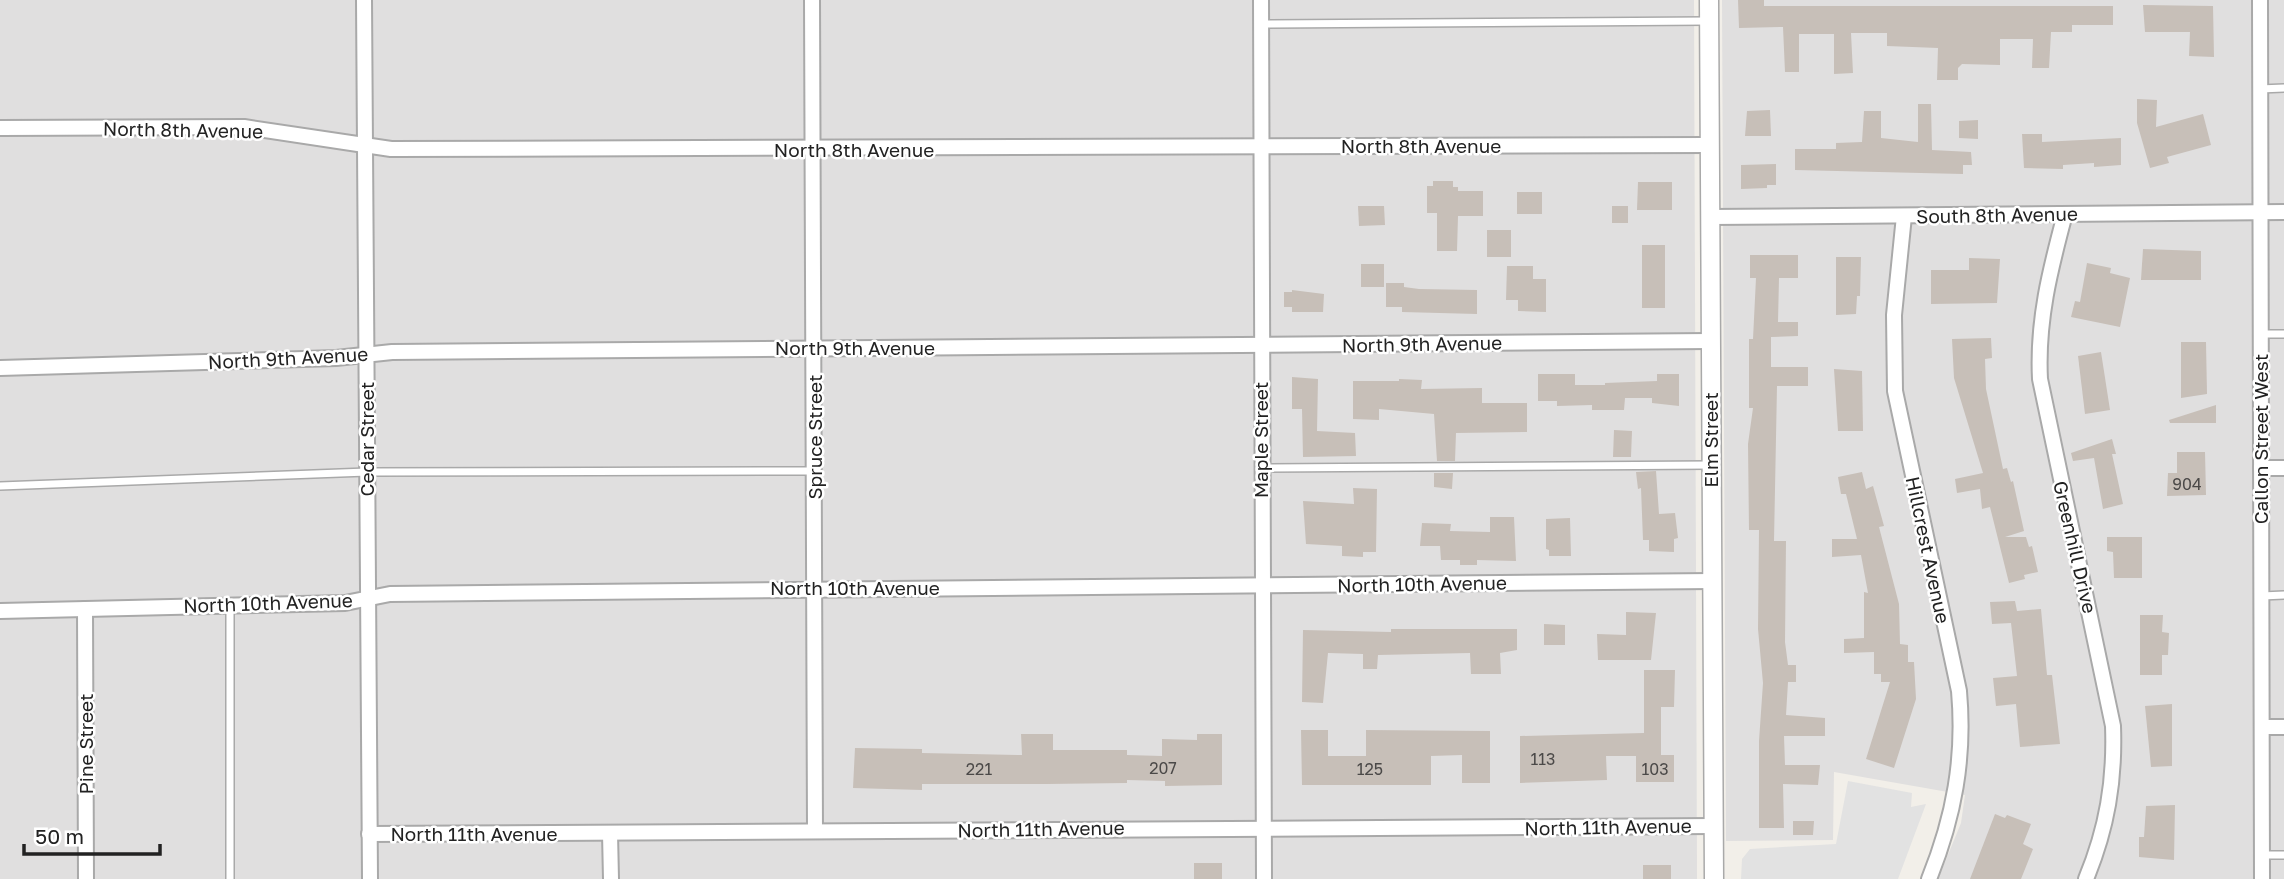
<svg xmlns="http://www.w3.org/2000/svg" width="2284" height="879" viewBox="0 0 2284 879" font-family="'Golos Text',sans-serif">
<rect width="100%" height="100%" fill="#f2efe9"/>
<g fill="#e0dfdf">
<path d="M0,0H1694L1697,879H0Z"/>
<path d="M1722,0H2284V879H1938L1961,823L1965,795L1834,772L1833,840L1726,841Z"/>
</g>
<path fill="#e2e2e2" d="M1848,781L1912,793L1911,807L1926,804L1898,879H1741L1742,859L1750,849L1836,844Z"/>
<g fill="#c7bfb8">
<path d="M1738,0H1764V6H2113V25H2072V32H2051L2049,68H2032L2033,39H2000V65L1962,64L1958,68V80H1937L1938,48L1887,46V33H1851L1853,73L1834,74V34H1799V72H1785L1783,27L1739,28Z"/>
<path d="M2143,5L2213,6L2214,57L2189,56L2190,32H2145Z"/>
<path d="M2137,99L2157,100L2156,127L2203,114L2211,145L2167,157L2169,163L2150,168L2137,123Z"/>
<path d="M1918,104H1931L1932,150L1971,152L1972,165H1963V174L1795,170V149H1836V143L1862,142L1864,111H1881V138L1918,142Z"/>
<path d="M1770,110L1771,136H1745L1747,111Z"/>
<path d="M1978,120V139L1959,138V121Z"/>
<path d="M2022,134H2042V142L2121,138V165L2094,167V163L2063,165V169L2024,168Z"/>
<path d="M1776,164V185H1767V188L1741,189V165Z"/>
<path d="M1433,181H1453V187H1458V191H1483V216H1458L1457,251H1437V213H1427V186H1433Z"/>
<path d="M1638,182H1672V210H1637Z"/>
<rect x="1517" y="192" width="25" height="22"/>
<path d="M1358,206H1384L1385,225L1359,226Z"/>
<rect x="1612" y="206" width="16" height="17"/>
<rect x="1487" y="230" width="24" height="27"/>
<rect x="1642" y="245" width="23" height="63"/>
<path d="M2143,249L2201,251V280H2141Z"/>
<path d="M1750,255H1798V278H1779L1778,322H1798V336L1771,337V367H1808V386H1777L1774,541H1786L1785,642L1788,665H1796V682H1788L1786,715L1825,718V736H1784L1785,765H1820L1818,785L1783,784L1784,828H1759V741L1763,683L1758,629L1759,530H1749L1748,444L1753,408H1749V339H1753L1756,278H1750Z"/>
<path d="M1836,257H1861L1860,296H1857L1856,314L1836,315Z"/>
<path d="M1969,258L2000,259L1997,303L1931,304V270H1969Z"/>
<path d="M2087,263L2111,268L2110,273L2130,278L2120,327L2071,317L2075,301L2080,302Z"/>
<rect x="1361" y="264" width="23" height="23"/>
<path d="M1507,266H1533V279H1546V312L1518,311V300H1506Z"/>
<path d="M1386,283H1404V287L1419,289L1477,290V314L1402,312V307H1386Z"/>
<path d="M1292,290L1324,294L1323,312H1292V307H1284V292H1292Z"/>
<path d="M1991,338L1992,358L1985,359L1986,389L2003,469L2007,468L2011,482L2013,481L2024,531L2005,537H2026L2029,547L2032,546L2038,572L2024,575L2025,579L2009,583L1990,507L1982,509L1980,489L1957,493L1955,479L1983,473L1954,378L1952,339Z"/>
<path d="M2181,342H2206L2207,394L2181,398Z"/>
<path d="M2101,352L2110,410L2085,414L2078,356Z"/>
<path d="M1834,369L1862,371L1863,431H1838Z"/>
<path d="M1538,374H1575V385H1605V383L1657,381V374H1679V406L1652,403V398H1625L1624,410H1592V405L1557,406V401H1538Z"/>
<path d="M1292,377L1318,379L1317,431L1355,433L1356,456L1303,457L1302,409H1292Z"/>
<path d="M1399,379L1422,380L1421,389L1482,388V403H1527V432L1456,433L1455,461H1437L1434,414L1379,409V420L1353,419V381H1399Z"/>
<path d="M2216,405V423H2170L2169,420Z"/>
<path d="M1614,430L1632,431L1631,457H1613Z"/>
<path d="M2112,439L2116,454H2112L2123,504L2103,509L2094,458L2073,461L2071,453Z"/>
<path d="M2177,452H2205L2206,495L2167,496L2168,473H2177Z"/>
<path d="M1656,471L1659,514L1675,513L1678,538L1674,539V552L1649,551V540H1643L1641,488L1638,489L1636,472Z"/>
<path d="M1862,472L1866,489L1873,486L1884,526L1879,527L1899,604L1900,644L1908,645V662H1914L1916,699L1894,768L1866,759L1890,682H1881V674H1874V652L1844,653V639L1864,638V592L1868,593L1861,555L1832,557V539H1857L1846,494H1841L1838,477Z"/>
<path d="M1434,473H1453L1452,489L1434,487Z"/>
<path d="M1353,488L1377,489L1376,552H1363V557L1342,556V546L1306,544L1303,501L1354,504Z"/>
<path d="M1490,517H1514L1516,561L1477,560V565H1460V560H1441L1440,546H1420L1422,523L1451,524L1450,531L1490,532Z"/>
<path d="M1570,518L1571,556H1549V550L1546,549V519Z"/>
<path d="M2107,537H2142V578H2114L2113,552L2107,551Z"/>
<path d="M2015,601L2017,611L2041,609L2047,675H2052L2060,744L2020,747L2016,704L1996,706L1993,678L2017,676L2011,623L1992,624L1990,602Z"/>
<path d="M1626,612L1656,613L1651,660H1598L1597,634L1626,635Z"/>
<path d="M2140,615H2163L2162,632L2169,633L2168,655H2162V675H2140Z"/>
<path d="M1544,624L1565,625V645H1544Z"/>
<path d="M1391,629H1517V650L1500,653L1501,674H1471L1470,653L1378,655L1377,669H1363V654L1328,653L1323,703L1302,702L1303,630L1391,632Z"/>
<path d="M1644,670H1675L1674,707H1661V755H1674V782H1636V756H1606L1607,780L1520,783V736L1644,733Z"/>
<path d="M2172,704V766L2151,767L2145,706Z"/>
<path d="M1301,730H1328V756H1366V730L1490,731V783H1462V755L1431,756V785H1302Z"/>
<path d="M1021,734H1053V750H1127V755L1162,756V739L1197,740V734H1222V785L1165,786V781L1127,780V783L1047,784H922V790L853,788L855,748L922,749V753L1022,755Z"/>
<path d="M2175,805L2174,860L2139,857V837H2144L2146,806Z"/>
<path d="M1995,814L2005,818L2007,815L2031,824L2023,844L2033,849L2021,879H1970Z"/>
<path d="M1793,821H1814L1813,835H1793Z"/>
<rect x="1194" y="863" width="28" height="16"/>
<rect x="1643" y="865" width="28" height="14"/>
</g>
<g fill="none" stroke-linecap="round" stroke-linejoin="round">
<defs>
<g id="service">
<path d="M1261,24L1708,21"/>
<path d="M2260,89L2284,88"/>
<path d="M2261,334H2284"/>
<path d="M1262,468L1711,465"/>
<path d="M0,486L367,472L814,471"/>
<path d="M2262,596L2284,595"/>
<path d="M230,606V879"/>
<path d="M2262,855H2284"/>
</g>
<g id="minor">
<path d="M364,0L370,879"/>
<path d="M812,0L815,831"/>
<path d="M1261,0L1264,879"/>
<path d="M2260,0L2262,879"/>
<path d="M0,128L244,127L391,149L1709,145"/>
<path d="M2065,214C2050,270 2037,321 2040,379L2113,726C2115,781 2107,828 2086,879"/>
<path d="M1904,216L1894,315L1895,391L1959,691C1965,758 1954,817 1929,879"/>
<path d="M1710,217L2284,212"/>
<path d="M0,368L336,358L392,352L1710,341"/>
<path d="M2261,468H2284"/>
<path d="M85,609L86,879"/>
<path d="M0,611L345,603L390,594L1712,581"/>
<path d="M2262,727H2284"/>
<path d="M610,833L611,879"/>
<path d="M369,834L1714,826"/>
</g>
<path id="tertiary" d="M1709,0L1714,879"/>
</defs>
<use href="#service" stroke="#a9a9a9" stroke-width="10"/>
<use href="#minor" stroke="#a9a9a9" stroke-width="18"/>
<use href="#tertiary" stroke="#a9a9a9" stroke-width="21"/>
<use href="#service" stroke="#fff" stroke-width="7"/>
<use href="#minor" stroke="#fff" stroke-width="14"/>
<use href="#tertiary" stroke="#fff" stroke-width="18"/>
</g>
<g text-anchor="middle" stroke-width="5" stroke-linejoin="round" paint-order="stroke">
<g font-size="16" fill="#4b4948">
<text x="2187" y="490">904</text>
<text x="1543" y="765">113</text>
<text x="1163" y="774">207</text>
<text x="979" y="775">221</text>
<text x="1370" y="775">125</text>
<text x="1655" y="775">103</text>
</g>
<g font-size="19" fill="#222" stroke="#fff">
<text transform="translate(183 130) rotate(1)" y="7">North 8th Avenue</text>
<text x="1421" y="153">North 8th Avenue</text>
<text x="854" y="157">North 8th Avenue</text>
<text transform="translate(1997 215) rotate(-1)" y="7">South 8th Avenue</text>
<text transform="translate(1422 344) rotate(-1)" y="7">North 9th Avenue</text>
<text x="855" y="355">North 9th Avenue</text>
<text transform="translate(288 358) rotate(-3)" y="7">North 9th Avenue</text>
<text transform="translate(815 437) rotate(-90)" y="7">Spruce Street</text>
<text transform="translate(367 439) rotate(-90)" y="7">Cedar Street</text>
<text transform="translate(2261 439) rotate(-90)" y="7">Callon Street West</text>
<text transform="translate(1261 440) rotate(-90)" y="7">Maple Street</text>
<text transform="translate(1711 440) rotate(-90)" y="7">Elm Street</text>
<text transform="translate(2075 547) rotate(77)" y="7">Greenhill Drive</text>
<text transform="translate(1928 550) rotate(78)" y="7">Hillcrest Avenue</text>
<text transform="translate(1422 584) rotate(-1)" y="7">North 10th Avenue</text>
<text x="855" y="595">North 10th Avenue</text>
<text transform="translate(268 603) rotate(-2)" y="7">North 10th Avenue</text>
<text transform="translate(86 744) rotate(-90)" y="7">Pine Street</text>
<text transform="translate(1608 827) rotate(-1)" y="7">North 11th Avenue</text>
<text transform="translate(1041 829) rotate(-1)" y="7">North 11th Avenue</text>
<text x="474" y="841">North 11th Avenue</text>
</g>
</g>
<path d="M24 844v10h136v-10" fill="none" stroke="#222222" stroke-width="3.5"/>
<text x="35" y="844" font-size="21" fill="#222222" stroke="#ffffff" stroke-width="5" paint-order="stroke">50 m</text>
</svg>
